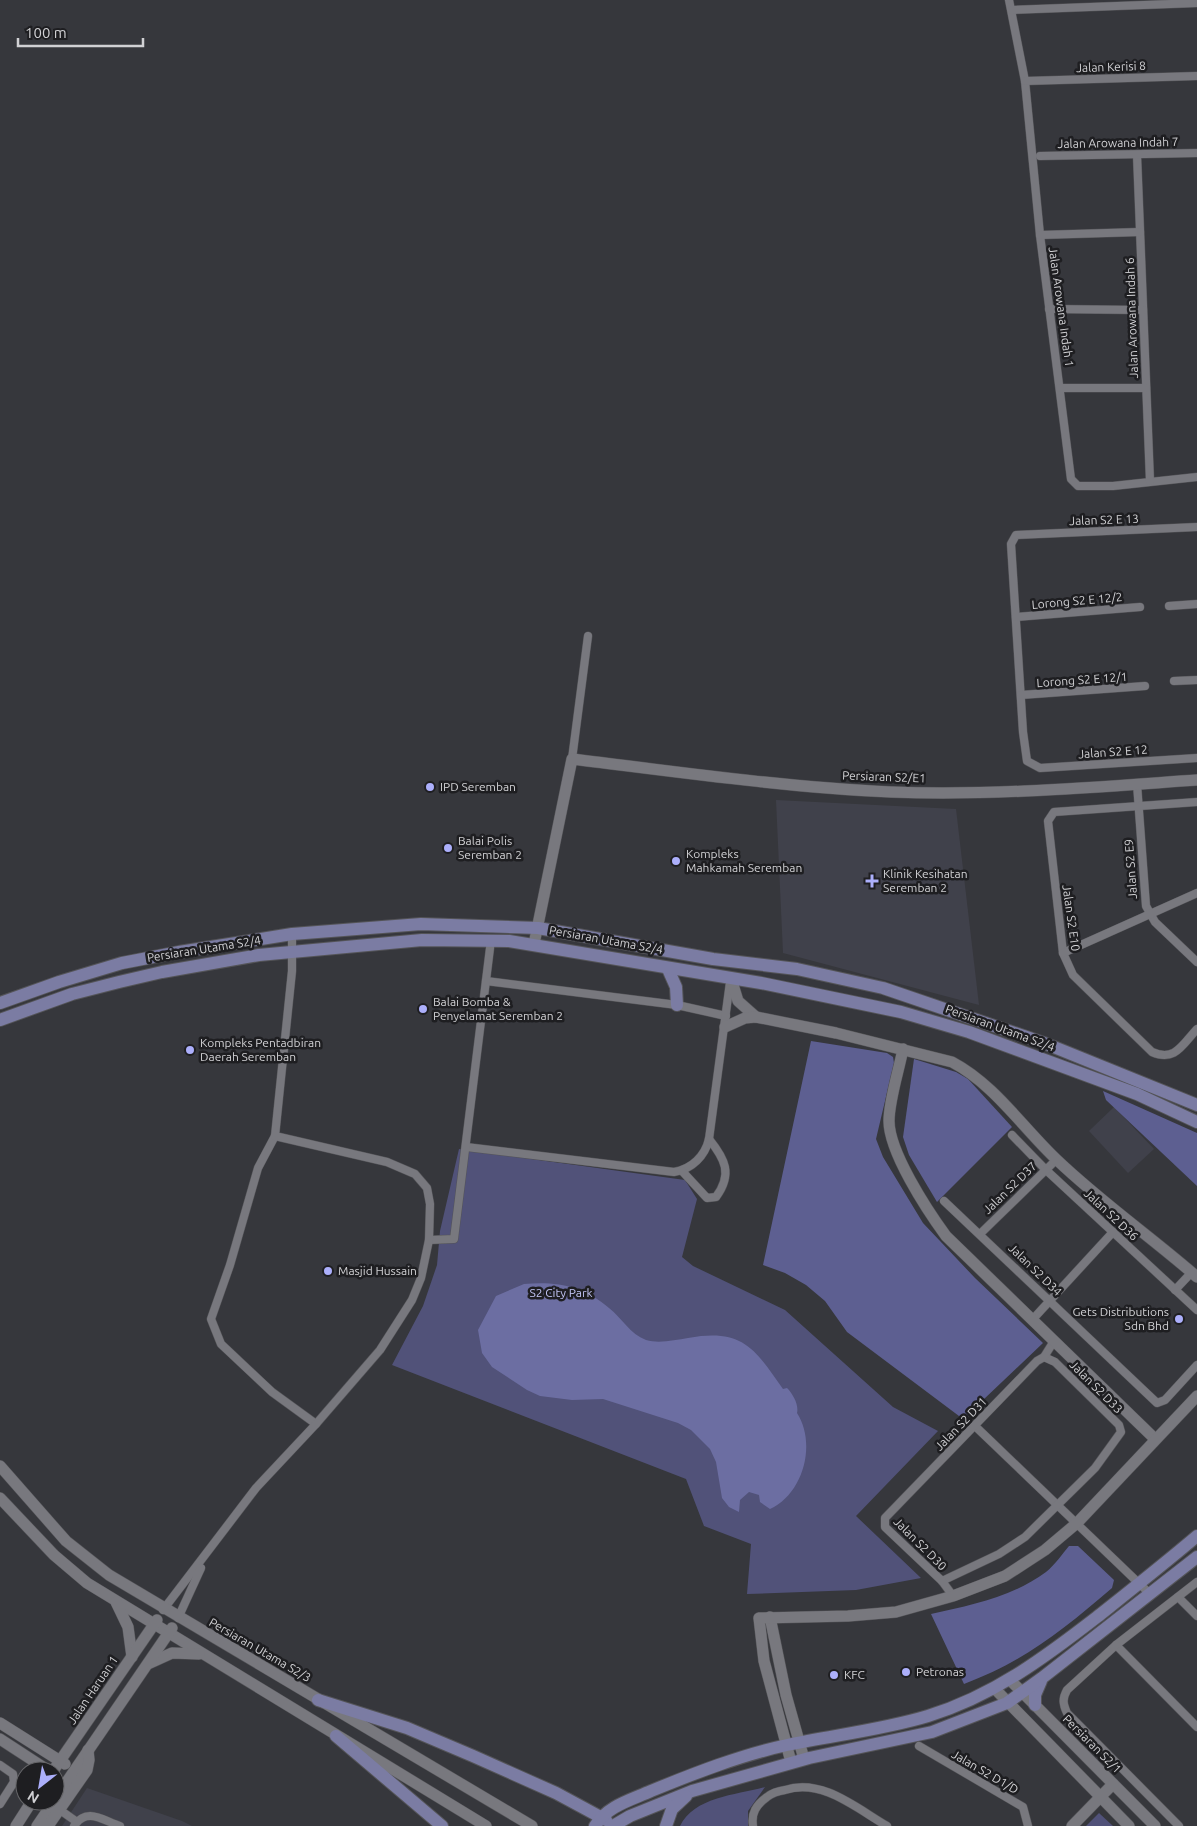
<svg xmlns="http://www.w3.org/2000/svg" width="1197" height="1826" viewBox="0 0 1197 1826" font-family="Ubuntu,sans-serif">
<rect width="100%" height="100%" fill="#36373c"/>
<g fill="#40414b">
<path d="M776,800L956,809L979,1005L783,953Z"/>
<path d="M1114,1107L1154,1149L1128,1173L1089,1131Z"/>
<path d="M87,1788L182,1821L192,1826H62Z"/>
</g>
<g fill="#515279">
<path d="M459,1149L685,1180L697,1199L682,1257L693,1266L785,1310L893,1407L938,1431L856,1516L921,1578L856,1590L747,1594L751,1544L704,1526L686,1479L392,1365L423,1306L437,1265L440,1231Z"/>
<path d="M765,1787L748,1811V1826H680C694,1797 736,1795 765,1787Z"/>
<path d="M1099,1813L1113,1826H1086Z"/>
</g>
<g fill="#5d5f91">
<path d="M811,1041L887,1053L893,1057L894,1063L876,1139L883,1157L923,1223L975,1278L1043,1343L963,1419L847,1332L825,1301L806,1285L785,1273L763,1265Z"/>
<path d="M914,1059L956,1072L968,1079L1012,1127L937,1202L909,1155L903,1137Z"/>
<path d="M1103,1091L1197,1133V1186L1106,1100Z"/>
<path d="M1069,1546H1078L1114,1580L1112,1588C1063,1630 1025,1661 964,1684L931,1614C971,1605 1012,1597 1046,1572C1055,1565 1062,1554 1069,1546Z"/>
</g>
<path fill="#6c6ea2" d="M524,1284C556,1281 584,1286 609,1308C622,1318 630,1334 646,1340C659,1344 675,1340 688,1338C743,1328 755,1349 783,1389L787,1388C793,1394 799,1405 797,1413C817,1444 803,1494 770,1509L760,1502L759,1495L749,1492L740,1500L739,1512L729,1507L722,1498L716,1462L710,1449L691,1430L678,1423L603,1399L572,1400L540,1396L527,1390L492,1367L482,1353L478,1330L496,1296Z"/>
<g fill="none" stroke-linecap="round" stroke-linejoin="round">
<defs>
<g id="street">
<path d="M1009,0L1025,81L1040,235L1071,479L1078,486H1113L1197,477"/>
<path d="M1012,10L1197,3"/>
<path d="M1025,81L1197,76"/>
<path d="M1137,155L1150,481"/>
<path d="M1040,156L1197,153"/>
<path d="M1040,235L1140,232"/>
<path d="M1049,309L1143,310"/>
<path d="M1060,388H1146"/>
<path d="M1197,527L1016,535L1011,544L1023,732L1027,761L1040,768L1197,758"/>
<path d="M1169,606L1197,604"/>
<path d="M1016,617L1140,607"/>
<path d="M1174,681L1197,680"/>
<path d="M1021,695L1145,686"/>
<path d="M572,759L588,636"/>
<path d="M1137,784L1146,906L1155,922L1197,962"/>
<path d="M1197,802L1054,812L1048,821L1063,953L1073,975L1152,1052C1175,1062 1182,1045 1197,1029"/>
<path d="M1063,953L1197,893"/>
<path d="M486,981L677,1005L726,1016"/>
<path d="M1012,1135L1045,1169L1197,1310"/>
<path d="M275,1136L258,1168L230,1265L211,1319L221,1344L272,1392L316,1424"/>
<path d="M466,1147L674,1172C692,1169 705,1156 709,1139L730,982"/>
<path d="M682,1171L707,1198L716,1197C733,1174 725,1159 709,1139"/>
<path d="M944,1201L1157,1403L1165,1400L1197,1365"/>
<path d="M981,1233L1056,1160"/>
<path d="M429,1240L454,1239L491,940"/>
<path d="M1175,1290L1192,1272"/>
<path d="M1033,1319L1113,1232"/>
<path d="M975,1426L1149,1593"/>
<path d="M942,1581L999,1554L1025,1537L1095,1468L1121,1432L1119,1425L1055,1362L1044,1357"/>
<path d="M953,1596L942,1581L885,1527V1518L1037,1361L1044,1357L1054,1341"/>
<path d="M1178,1597L1197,1616"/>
<path d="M163,1610L256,1488L316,1424L380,1350L412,1300L421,1278L429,1240L430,1204L427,1188L415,1174L387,1162L275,1136L292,971V934"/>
<path d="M178,1618L201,1568"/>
<path d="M1116,1645L1197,1727"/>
<path d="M919,1746L1023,1807L1028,1826"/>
<path d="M0,1765L13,1774L14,1782L0,1804"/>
<path d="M60,1810L77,1822"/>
<path d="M74,1826C87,1807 102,1820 120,1826"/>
<path d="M753,1826C751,1813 756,1805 767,1797C772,1793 778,1791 785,1790C822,1778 856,1808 887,1826"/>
<path d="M1179,1826L1067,1713C1063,1704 1062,1699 1067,1690L1116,1645L1197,1582"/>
</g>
<g id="secondary">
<path d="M534,944L572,759C678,772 784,787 891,792C993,796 1096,787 1197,780"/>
<path d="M731,978L738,1001L756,1017"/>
<path d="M725,1027L745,1018L756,1017L836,1033L952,1062C994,1084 1023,1128 1057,1160C1101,1202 1151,1237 1197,1277"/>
<path d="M903,1049C899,1070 889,1100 889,1121C889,1152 927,1210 946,1236L1155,1439"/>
<path d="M0,1466L66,1541L109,1575L532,1826"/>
<path d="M0,1498L54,1555L87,1583L486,1826"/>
<path d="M116,1602L128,1627L132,1657"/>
<path d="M770,1617L786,1695L804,1759"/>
<path d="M150,1663L172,1653L199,1654"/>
<path d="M1010,1680L1155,1826"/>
<path d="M995,1689L1129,1826"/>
<path d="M0,1723L65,1764"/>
<path d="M0,1739L49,1771"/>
<path d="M791,1762L764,1661L759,1618L848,1616L896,1612L953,1596L1005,1576L1045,1550L1077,1523L1197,1396"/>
<path d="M53,1771L157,1620"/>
<path d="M55,1799L172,1628"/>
<path d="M16,1826L32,1801"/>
<path d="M37,1826L54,1801"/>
<path d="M48,1826L87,1770L89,1760L88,1750"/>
<path d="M1072,1826L1113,1784"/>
</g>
<g id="primary">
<path d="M668,969L676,987L677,1005"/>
<path d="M0,1003L59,982L122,963L179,952L292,934L421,924L538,928L713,959L797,969L883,988L1044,1043L1197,1105"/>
<path d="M0,1020L72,994L119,982L162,972L259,955L422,940L509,941L761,983L901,1012L969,1032L1137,1094L1197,1122"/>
<path d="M318,1700L407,1728L473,1756L556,1793L606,1820"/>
<path d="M1035,1705V1695L1041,1681"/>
<path d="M336,1736L442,1826"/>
<path d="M595,1826C607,1806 631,1800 651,1791C695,1773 741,1755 787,1745C834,1735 882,1730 928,1716C993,1696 1044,1658 1097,1617C1131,1590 1164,1564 1197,1536"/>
<path d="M613,1826L630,1816L692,1791L809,1758L932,1732L1007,1703L1042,1678L1197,1557"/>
<path d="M666,1826L672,1809L686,1796"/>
</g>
</defs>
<use href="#street" stroke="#545458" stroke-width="9"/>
<use href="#secondary" stroke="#545458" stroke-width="12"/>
<use href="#primary" stroke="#545458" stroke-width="14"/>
<use href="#street" stroke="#78787e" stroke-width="8"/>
<use href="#secondary" stroke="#78787e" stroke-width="11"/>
<use href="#primary" stroke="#7b7ca3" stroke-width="12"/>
</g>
<g fill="#acaffb" stroke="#1e1e21" stroke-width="2">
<circle cx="430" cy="787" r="5"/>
<circle cx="448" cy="848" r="5"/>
<circle cx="676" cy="861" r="5"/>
<path d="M869.5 873.5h5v5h5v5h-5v5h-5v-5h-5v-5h5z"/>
<circle cx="423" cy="1009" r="5"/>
<circle cx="190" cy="1050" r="5"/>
<circle cx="328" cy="1271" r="5"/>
<circle cx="1179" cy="1319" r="5"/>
<circle cx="906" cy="1672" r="5"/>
<circle cx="834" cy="1675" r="5"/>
</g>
<g text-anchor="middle" stroke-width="5" stroke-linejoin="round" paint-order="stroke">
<g font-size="12" fill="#d1d1d4" stroke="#1e1e21">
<text transform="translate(1111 67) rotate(-2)" y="4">Jalan Kerisi 8</text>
<text transform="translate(1118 143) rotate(-1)" y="4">Jalan Arowana Indah 7</text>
<text transform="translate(1061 307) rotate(82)" y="4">Jalan Arowana Indah 1</text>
<text transform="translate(1132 318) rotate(-92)" y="4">Jalan Arowana Indah 6</text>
<text transform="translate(1104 520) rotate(-2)" y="4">Jalan S2 E 13</text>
<text transform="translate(1077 601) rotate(-5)" y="4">Lorong S2 E 12/2</text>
<text transform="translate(1082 680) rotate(-4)" y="4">Lorong S2 E 12/1</text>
<text transform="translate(1113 752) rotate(-4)" y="4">Jalan S2 E 12</text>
<text transform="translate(884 777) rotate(2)" y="4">Persiaran S2/E1</text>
<text transform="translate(1131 869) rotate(-94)" y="4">Jalan S2 E9</text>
<text transform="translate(1071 918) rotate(82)" y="4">Jalan S2 E10</text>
<text transform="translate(606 940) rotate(10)" y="4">Persiaran Utama S2/4</text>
<text transform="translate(204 949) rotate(-9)" y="4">Persiaran Utama S2/4</text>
<text transform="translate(1000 1028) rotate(20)" y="4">Persiaran Utama S2/4</text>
<text transform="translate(1010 1188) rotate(-44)" y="4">Jalan S2 D37</text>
<text transform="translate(1111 1215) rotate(43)" y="4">Jalan S2 D36</text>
<text transform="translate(1035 1270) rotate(44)" y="4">Jalan S2 D34</text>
<text transform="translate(1096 1387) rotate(45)" y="4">Jalan S2 D33</text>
<text transform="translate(961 1424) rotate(-46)" y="4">Jalan S2 D31</text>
<text transform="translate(920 1544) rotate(45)" y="4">Jalan S2 D30</text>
<text transform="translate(260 1650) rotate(30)" y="4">Persiaran Utama S2/3</text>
<text transform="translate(93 1690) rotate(-56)" y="4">Jalan Haruan 1</text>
<text transform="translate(1092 1744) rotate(45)" y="4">Persiaran S2/1</text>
<text transform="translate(985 1772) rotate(30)" y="4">Jalan S2 D1/D</text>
</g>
<g font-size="12" fill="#d1d1d4" stroke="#1e1e21" text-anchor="start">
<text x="440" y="791">IPD Seremban</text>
<text x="458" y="845">Balai Polis<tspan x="458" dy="14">Seremban 2</tspan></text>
<text x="686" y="858">Kompleks<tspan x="686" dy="14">Mahkamah Seremban</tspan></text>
<text x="883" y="878">Klinik Kesihatan<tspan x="883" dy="14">Seremban 2</tspan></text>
<text x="433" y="1006">Balai Bomba &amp;<tspan x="433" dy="14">Penyelamat Seremban 2</tspan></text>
<text x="200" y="1047">Kompleks Pentadbiran<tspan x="200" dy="14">Daerah Seremban</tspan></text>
<text x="338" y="1275">Masjid Hussain</text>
<text x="1169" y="1316" text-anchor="end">Gets Distributions<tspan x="1169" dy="14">Sdn Bhd</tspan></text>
<text x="916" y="1676">Petronas</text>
<text x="844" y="1679">KFC</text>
</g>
<g font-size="12" fill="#c3c6f5" stroke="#1e1e21">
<text x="561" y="1297">S2 City Park</text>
</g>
</g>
<g transform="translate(40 1786) rotate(211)"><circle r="24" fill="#1e1e21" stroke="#666669"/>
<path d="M0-4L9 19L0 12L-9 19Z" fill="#acaffb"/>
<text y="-8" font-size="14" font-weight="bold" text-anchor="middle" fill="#d1d1d4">N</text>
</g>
<path d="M18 38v8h125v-8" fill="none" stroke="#d1d1d4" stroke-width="2.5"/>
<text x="25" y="38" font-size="15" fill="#d1d1d4" stroke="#1e1e21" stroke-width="4" paint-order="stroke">100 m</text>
</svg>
